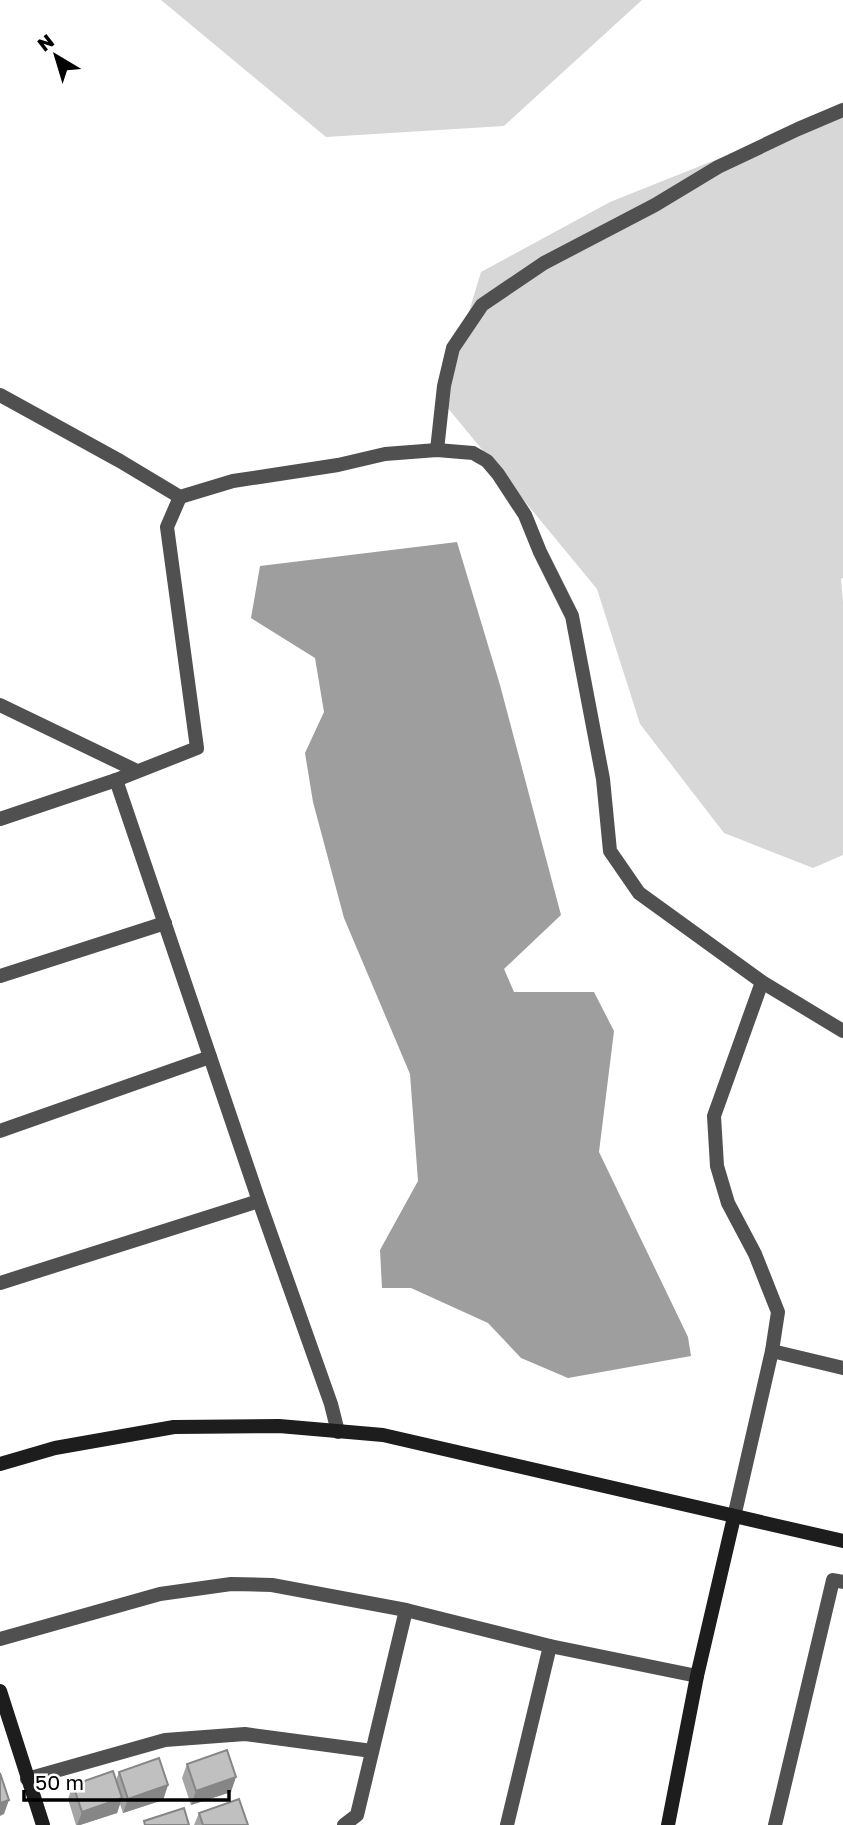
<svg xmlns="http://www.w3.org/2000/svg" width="843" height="1825" viewBox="0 0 843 1825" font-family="'Golos Text',sans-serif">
<rect width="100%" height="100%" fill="#fff"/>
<g fill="#d7d7d7">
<path d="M161,0H642L504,126L326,137Z"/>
<path d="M843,102V578L841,579L843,602V855L813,868L724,833L640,724L597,589L442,401L481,272L610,202L780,134Z"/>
</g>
<path fill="#9e9e9e" d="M457,542L500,685L561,915L504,969L514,992H594L614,1031L599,1152L688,1337L691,1356L568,1378L521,1358L488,1323L411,1288H382L380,1250L418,1181L410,1074L344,918L313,802L305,753L324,712L315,658L251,618L260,566Z"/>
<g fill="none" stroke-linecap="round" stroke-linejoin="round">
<g stroke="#505050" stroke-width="14">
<path d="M0,395L120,461L180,497L233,481L338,465L385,454L437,450L473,453L487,461L498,474L525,515L540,552L572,616L603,779L610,851L639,893L762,982L843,1031"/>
<path d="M437,450L444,386L453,348L482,305L544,263L655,205L718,167L798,129L843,110"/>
<path d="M0,705L137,771"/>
<path d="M116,780L259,1201L331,1404L338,1432"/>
<path d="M0,819L116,780L197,748L167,527L180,497"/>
<path d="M0,976L165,923"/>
<path d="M0,1131L210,1057"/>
<path d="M0,1283L259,1201"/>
<path d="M772,1351L843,1368"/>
<path d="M734,1517L772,1351L778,1312L755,1254L728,1203L717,1166L714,1116L762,982"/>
<path d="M0,1639L160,1594L231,1584L272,1585L406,1610L550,1646L697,1676"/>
<path d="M27,1779L165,1740L245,1734L372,1751"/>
<path d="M344,1825L357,1815L406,1610"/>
<path d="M507,1825L550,1646"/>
<path d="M775,1825L833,1580L843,1582"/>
</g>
<g stroke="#1d1d1d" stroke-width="14">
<path d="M0,1464L55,1448L174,1427L279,1426L383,1435L843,1541"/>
<path d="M0,1691L43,1825"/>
<path d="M668,1825L697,1676L734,1517"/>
</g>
</g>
<g fill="#a5a5a5">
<path d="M187,1764L231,1792L191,1805L182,1778Z"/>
<path d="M119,1772L168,1785L163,1800L123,1813L120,1804L117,1813L80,1825H76L68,1799L73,1785L116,1780Z"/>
<path d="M199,1813L248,1825H194Z"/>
</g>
<g fill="#868686">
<path d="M236,1777L231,1792L191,1805L196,1791Z"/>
<path d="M168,1785L163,1800L123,1813L128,1799Z"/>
<path d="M122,1798L117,1813L80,1825H77L82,1812Z"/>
<path d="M9,1800L4,1814L0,1816V1803Z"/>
</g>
<g fill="#c0c0c0" stroke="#868686" stroke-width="2">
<path d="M227,1750L236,1777L196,1791L187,1764Z"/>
<path d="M159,1758L168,1785L128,1799L119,1772Z"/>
<path d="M113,1771L122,1798L82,1812L73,1785Z"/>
<path d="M0,1773L9,1800L0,1803Z"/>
<path d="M239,1799L248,1825H203L199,1813Z"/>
<path d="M184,1808L189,1825H145L144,1821Z"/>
</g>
<g transform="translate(56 56) rotate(322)" stroke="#ffffff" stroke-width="5" paint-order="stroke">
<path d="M0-5L12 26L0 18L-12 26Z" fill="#000000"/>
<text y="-10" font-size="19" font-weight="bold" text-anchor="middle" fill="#000000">N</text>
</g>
<path d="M24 1790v10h205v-10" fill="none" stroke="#000000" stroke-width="3.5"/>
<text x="35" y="1790" font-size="21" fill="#000000" stroke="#ffffff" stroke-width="5" paint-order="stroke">50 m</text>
</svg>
